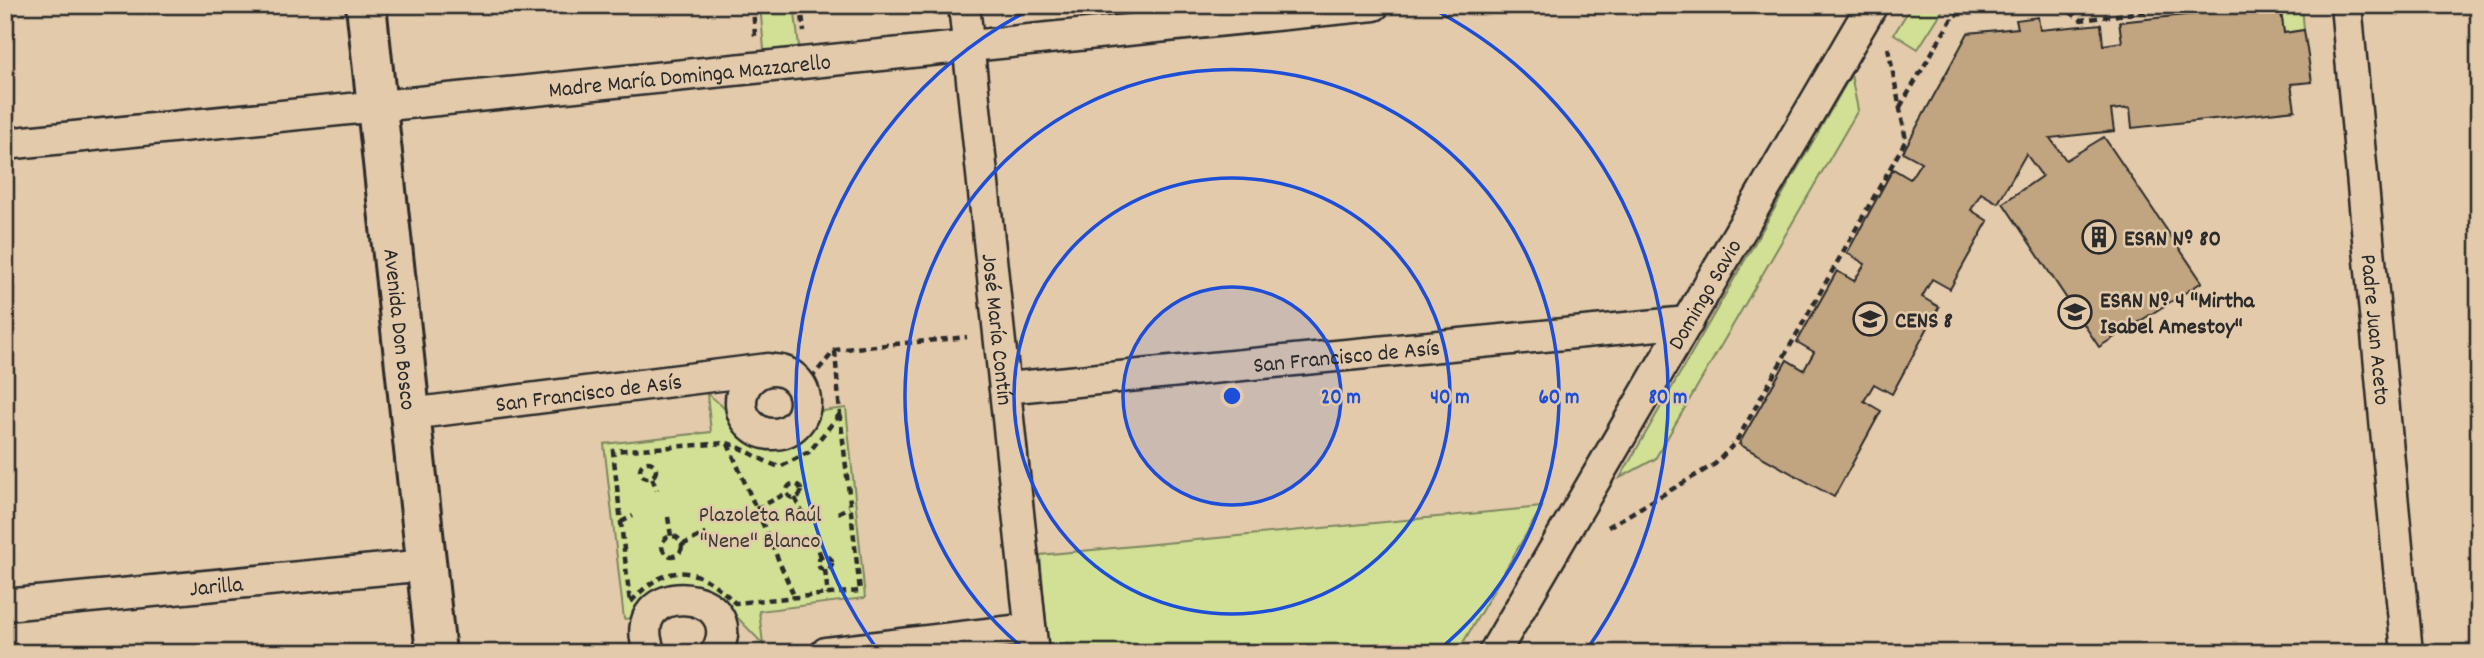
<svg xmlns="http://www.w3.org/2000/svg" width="2484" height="658" viewBox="0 0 2484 658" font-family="Dekko,sans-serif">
<rect width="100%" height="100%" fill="#e3caab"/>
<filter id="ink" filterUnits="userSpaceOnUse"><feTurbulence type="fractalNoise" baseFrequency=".0143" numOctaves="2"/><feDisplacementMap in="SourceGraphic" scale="14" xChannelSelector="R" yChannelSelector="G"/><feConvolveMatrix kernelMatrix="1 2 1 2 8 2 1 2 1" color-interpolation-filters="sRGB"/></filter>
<g filter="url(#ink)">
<g fill="#d1e094" stroke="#7e8660" stroke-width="2">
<path d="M760,5H794L800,55L765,60Z"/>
<path d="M1912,5H1946L1918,49L1894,34Z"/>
<path d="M2280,5H2302L2304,30L2284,33Z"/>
<path d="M1851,75L1858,110L1655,459L1620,478Z"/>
<path d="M707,394C724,404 733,421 746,434C770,458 803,436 814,412L846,408L865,598L759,611L763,644L729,609L624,619L604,444L711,432Z"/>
<path d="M1542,507L1457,653H1049L1040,555Z"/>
</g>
<path fill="#c1a480" stroke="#2b2b2b" stroke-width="2" d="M2280,5L2284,33L2304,30L2312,82L2291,84L2295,110L2132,128L2130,108L2111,110L2114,131L2050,138L2066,160L2104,137L2202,282L2099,347L2003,203L2042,176L2026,154L1998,203L1981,193L1971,210L1988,221L1950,289L1932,279L1922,297L1939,307L1892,394L1874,384L1864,401L1881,411L1834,497L1739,444L1787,360L1804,370L1814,352L1797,342L1837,271L1854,281L1865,264L1847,253L1893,169L1910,179L1921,162L1903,152L1968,33L2018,28L2016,20L2038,17L2040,30L2101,24L2103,45L2122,42L2119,22Z"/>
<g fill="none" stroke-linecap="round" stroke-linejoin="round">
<defs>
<g id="street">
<path id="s1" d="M964,5L1033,653"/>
<path id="s2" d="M2346,5L2407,653"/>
<path id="s3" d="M5,144L1374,5"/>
<circle cx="773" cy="402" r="32"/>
<path id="s4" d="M1005,388L1688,322"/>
<path id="s5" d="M410,414L768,369"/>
<path id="s6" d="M5,605L427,565"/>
<path d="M650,653C619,576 752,587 716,653"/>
<path d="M826,653L1030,629"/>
<path id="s7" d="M1494,653L1872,5"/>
</g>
<g id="secondary">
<path id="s8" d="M366,5L436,653"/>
</g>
</defs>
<use href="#street" stroke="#2b2b2b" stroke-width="35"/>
<use href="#secondary" stroke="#2b2b2b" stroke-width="44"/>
<g stroke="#2b2b2b" stroke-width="4.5" stroke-dasharray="7 5" stroke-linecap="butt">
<path d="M753,5L755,36"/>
<path d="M801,5L804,32"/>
<path d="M2060,5L2081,20L2193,5"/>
<path d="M1900,107L1954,15L2041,5"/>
<path d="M835,351L840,414"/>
<path d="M803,388L835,350L967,337"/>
<path d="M840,414L860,591L735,603C698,565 668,560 630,603L613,451L727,443C747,449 761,461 780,467L809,452Z"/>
<path d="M728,444L795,598"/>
<circle cx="648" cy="470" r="8"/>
<path d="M652,478L657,490"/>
<circle cx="794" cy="491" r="7"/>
<path d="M795,498L803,514"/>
<path d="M756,509L787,493"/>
<path d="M838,513L849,507"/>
<path d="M668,517L671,536"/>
<path d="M621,522L633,516"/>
<path d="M1608,527L1715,464L1736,442L1906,140L1888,47"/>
<circle cx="672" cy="546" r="10"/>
<path d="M815,539L821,557"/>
<path d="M682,545L706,533"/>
<circle cx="825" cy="563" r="7"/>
<path d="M825,570L828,595"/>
</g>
<use href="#street" stroke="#e3caab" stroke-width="30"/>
<use href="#secondary" stroke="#e3caab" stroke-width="38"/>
</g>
</g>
<circle cx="1232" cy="396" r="109" fill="#1d4ed8" fill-opacity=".12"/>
<g fill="none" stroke="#1d4ed8" stroke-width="3.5">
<circle cx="1232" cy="396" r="109"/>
<circle cx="1232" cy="396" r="218"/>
<path d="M1028 652A327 327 0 1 1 1436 652"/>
<path d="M879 652A436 436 0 0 1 1037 6M1427 6A436 436 0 0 1 1585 652"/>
</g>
<defs>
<symbol id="building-ring" viewBox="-11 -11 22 22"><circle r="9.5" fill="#e3caab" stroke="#2b2b2b" stroke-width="1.5"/><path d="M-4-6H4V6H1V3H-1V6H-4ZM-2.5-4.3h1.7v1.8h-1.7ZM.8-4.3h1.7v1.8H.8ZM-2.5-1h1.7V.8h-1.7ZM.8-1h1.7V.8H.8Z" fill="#2b2b2b"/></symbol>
<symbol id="school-ring" viewBox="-11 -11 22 22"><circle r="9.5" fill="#e3caab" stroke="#2b2b2b" stroke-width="1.5"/><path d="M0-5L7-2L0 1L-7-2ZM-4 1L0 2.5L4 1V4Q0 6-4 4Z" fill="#2b2b2b"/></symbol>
</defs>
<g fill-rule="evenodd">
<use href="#building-ring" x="2080" y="218" width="38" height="38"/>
<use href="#school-ring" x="2056" y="293" width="38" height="38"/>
<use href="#school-ring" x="1851" y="300" width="38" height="38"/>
</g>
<g text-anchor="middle" stroke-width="5" stroke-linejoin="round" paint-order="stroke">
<g font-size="23" fill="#2b2b2b" stroke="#e3caab">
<text dy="8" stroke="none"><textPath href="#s3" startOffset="688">Madre María Dominga Mazzarello</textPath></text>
<text dy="8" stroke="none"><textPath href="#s7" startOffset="416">Domingo Savio</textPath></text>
<text dy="8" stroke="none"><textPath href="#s8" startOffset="326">Avenida Don Bosco</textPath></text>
<text dy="8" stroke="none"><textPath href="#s1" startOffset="326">José María Contín</textPath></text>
<text dy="8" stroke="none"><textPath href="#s2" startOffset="326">Padre Juan Aceto</textPath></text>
<text dy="8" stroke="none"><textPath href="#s4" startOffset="343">San Francisco de Asís</textPath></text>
<text dy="8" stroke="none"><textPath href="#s5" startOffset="180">San Francisco de Asís</textPath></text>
<text dy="8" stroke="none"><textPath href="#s6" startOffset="212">Jarilla</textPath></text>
</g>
<g font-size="23" font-weight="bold" fill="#2b2b2b" stroke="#e3caab" text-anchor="start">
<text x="2124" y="245">ESRN Nº 80</text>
<text x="2100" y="307">ESRN Nº 4 "Mirtha<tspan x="2100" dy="26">Isabel Amestoy"</tspan></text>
<text x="1895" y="327">CENS 8</text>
</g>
<g font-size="23" fill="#3c3d36" stroke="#e3caab">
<text x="760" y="521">Plazoleta Raúl<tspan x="760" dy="26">"Nene" Blanco</tspan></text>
</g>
</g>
<circle cx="1232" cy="396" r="10" fill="#1d4ed8" stroke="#e3caab" stroke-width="3.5"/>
<g font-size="21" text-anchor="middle" font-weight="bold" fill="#1d4ed8" stroke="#e3caab" stroke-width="5" stroke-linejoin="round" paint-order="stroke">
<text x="1341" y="403">20 m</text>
<text x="1450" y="403">40 m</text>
<text x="1559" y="403">60 m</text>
<text x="1668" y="403">80 m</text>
</g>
<rect width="2484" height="658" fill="none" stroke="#e3caab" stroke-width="28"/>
<rect x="14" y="14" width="2456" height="630" fill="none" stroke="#2b2b2b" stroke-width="2.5" filter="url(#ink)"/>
</svg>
